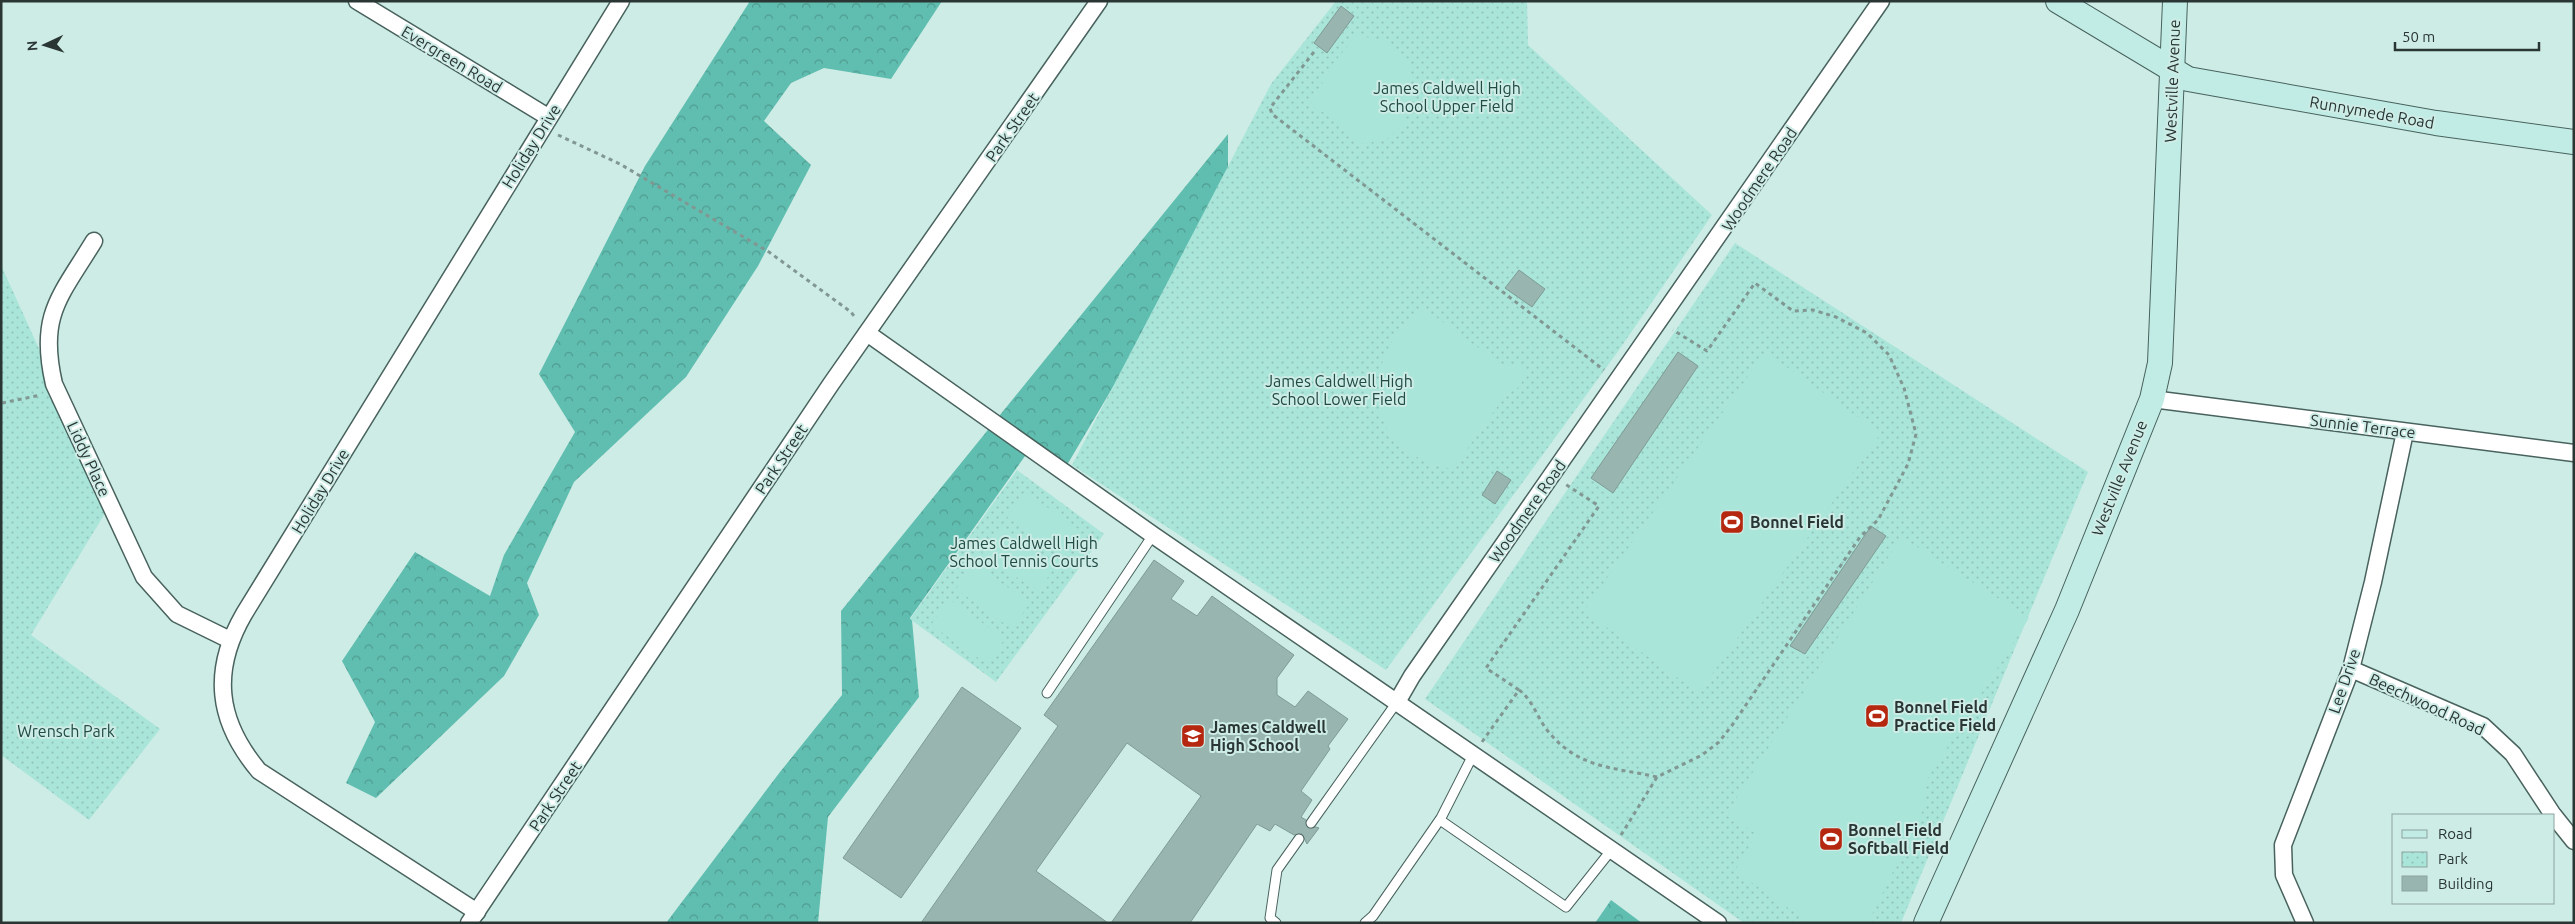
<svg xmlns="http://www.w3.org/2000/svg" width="2575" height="924" viewBox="0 0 2575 924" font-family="Ubuntu,sans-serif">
<defs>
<pattern id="forest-crowns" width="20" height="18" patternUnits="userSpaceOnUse" patternTransform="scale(1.25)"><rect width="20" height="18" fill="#60beb0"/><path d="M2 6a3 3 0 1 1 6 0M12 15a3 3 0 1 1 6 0" fill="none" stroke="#4f9b90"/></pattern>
<pattern id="park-dots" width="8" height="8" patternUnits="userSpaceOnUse" patternTransform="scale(1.25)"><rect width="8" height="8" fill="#aae5da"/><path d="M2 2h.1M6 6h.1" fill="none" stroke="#92c5bc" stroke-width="1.8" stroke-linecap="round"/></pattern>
</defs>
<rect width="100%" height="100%" fill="#ceece6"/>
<g fill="url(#forest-crowns)">
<path d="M750,1H942L891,79L824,68L791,83L764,121L811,165L758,266L686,377L574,482L527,583L539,615L504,676L376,798L346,783L375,722L342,661L415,552L490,596L504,555L575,432L539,374L645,166Z"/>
<path d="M1228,134V192L1067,465L1035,442L910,618L912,620L919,697L828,817L818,923H666L780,772L842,695L841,611Z"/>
<path d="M1611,900L1642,923H1595Z"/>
</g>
<g fill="url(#park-dots)">
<path d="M1336,1H1527L1528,45L1712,215L1619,350L1386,670L1072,465L1271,84Z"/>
<path d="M1735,243L2088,472L1901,923H1744L1425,699Z"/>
<path d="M1,265L110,505L31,635L160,729L89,820L1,755Z"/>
<path d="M1017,470L1104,534L996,682L910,619Z"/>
</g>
<g fill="#aae5da">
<path d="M1357,35L1388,42L1408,59L1413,98L1404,123L1386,140L1360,144L1323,112L1314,111L1309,96L1324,86L1320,79Z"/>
<path d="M1425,309L1503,366H1520L1525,374L1520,387L1509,390L1453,469C1433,466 1409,456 1395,440C1373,416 1374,368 1392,342C1401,329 1413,319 1425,309Z"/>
<path d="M1765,352L1881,433L1699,693L1584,611Z"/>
<path d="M1025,492L1081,531L1063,557L1007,517Z"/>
<path d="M1000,527L1055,567L1038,592L982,553Z"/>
<path d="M1901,537L2029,618L1921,789L1927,792L1924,808L1868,923H1810L1735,871L1756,834L1726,815Z"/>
<path d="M974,564L1030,603L1012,629L956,589Z"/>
<path d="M949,599L1005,639L987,664L931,625Z"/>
</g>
<g fill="#98b5af" stroke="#7f9b95">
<path d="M1341,6L1354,16L1327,53L1314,43Z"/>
<path d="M1519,270L1545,289L1532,307L1505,288Z"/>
<path d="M1678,352L1698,366L1613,493L1591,478Z"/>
<path d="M1497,471L1511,480L1495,504L1482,495Z"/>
<path d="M1871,526L1886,536L1805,654L1790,646Z"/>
<path d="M1154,560L1184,581L1171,599L1197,616L1212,596L1294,655L1277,678V695L1295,707L1308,691L1348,719L1328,746L1330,749L1301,791L1312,800L1301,817L1306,820L1308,828L1316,827L1319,828L1307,844L1302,834L1294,835L1275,824L1270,831L1257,824L1190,923H1111L1201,796L1127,743L1036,871L1108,923H921L1058,726L1044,715Z"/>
<path d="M962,687L1021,728L901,898L843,858Z"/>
</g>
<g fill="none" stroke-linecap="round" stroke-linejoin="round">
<defs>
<g id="lane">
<path d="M1047,693L1153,535"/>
<path d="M1440,820L1566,907L1613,848"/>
<path d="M1311,823L1397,702"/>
<path d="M1276,923L1270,918L1277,870L1299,839"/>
<path d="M1365,923L1373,916L1441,818L1473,755"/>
</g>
<g id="street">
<path d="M357,1L548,117"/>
<path d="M94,241C60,297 38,315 54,384L144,577L177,614L230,640"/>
<path d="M867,333L1153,535L1718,923"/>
<path d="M2152,399L2574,453"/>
<path d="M2351,669L2483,726L2513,754L2553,815"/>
<path d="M1397,702L1412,676L1881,1"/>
<path d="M2554,816L2574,841"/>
<path d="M477,912L259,771C217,721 211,671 244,614L621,1"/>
<path d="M469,923L831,384L1099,1"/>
<path d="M2305,923L2284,875L2283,845L2351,669L2373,582L2405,432"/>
</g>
<g id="secondary">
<path d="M2058,1L2188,79L2436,123L2574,142"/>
<path d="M1926,923L2067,610L2152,399L2160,363L2175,1"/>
</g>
</defs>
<use href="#lane" stroke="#48625d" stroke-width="11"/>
<use href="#street" stroke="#48625d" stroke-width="19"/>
<use href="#secondary" stroke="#48625d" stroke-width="26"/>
<g stroke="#819792" stroke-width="3" stroke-dasharray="4 4" stroke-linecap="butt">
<path d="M1314,52L1270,108L1272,114L1604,370"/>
<path d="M558,135L620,164L769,252L851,312L856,319"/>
<path d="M2,403L41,395"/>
<path d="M1519,690C1532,699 1537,717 1547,730C1578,769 1613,767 1657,777"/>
<path d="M1482,742L1519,690L1486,668L1599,506L1565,484"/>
<path d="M1621,835L1657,777L1702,755L1719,742L1733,724L1860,537L1878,520L1908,464L1916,434L1904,388L1889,355L1867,333L1836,317L1813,310L1793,311L1755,283L1707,351L1673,330"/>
</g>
<use href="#lane" stroke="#fff" stroke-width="9"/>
<use href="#street" stroke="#fff" stroke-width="16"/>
<use href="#secondary" stroke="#c1ece6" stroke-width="24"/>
</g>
<defs>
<symbol id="stadium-square" viewBox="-11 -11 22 22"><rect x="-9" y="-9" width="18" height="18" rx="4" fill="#b5280f" stroke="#ceece6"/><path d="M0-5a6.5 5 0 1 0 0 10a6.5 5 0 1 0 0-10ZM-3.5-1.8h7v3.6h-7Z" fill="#fff"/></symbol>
<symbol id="school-square" viewBox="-11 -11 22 22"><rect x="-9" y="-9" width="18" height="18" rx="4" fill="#b5280f" stroke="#ceece6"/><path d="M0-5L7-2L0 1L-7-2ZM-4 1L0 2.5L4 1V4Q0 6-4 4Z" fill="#fff"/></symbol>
</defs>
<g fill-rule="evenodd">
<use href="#stadium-square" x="1718" y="508" width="28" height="28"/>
<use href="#stadium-square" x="1863" y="702" width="28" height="28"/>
<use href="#school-square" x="1179" y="722" width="28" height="28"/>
<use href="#stadium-square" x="1817" y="825" width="28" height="28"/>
</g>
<g text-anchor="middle" stroke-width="4" stroke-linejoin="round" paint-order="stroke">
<g font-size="16" fill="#2a3633" stroke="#ceece6">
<text transform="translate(452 59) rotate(31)" y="6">Evergreen Road</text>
<text transform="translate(2172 81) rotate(-88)" y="6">Westville Avenue</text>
<text transform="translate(2372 112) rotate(10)" y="6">Runnymede Road</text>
<text transform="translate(1012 127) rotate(-55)" y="6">Park Street</text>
<text transform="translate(531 146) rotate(-58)" y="6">Holiday Drive</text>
<text transform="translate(1759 179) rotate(-56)" y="6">Woodmere Road</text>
<text transform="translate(2363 426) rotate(7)" y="6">Sunnie Terrace</text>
<text transform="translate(89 459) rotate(65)" y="6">Liddy Place</text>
<text transform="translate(781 459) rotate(-56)" y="6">Park Street</text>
<text transform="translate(2119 478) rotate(-68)" y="6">Westville Avenue</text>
<text transform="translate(320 491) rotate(-59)" y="6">Holiday Drive</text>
<text transform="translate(1527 511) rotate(-55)" y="6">Woodmere Road</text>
<text transform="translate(2344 681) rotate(-71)" y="6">Lee Drive</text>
<text transform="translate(2427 704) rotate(25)" y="6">Beechwood Road</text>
<text transform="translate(555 796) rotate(-56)" y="6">Park Street</text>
</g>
<g font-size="16" fill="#214b45" stroke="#ceece6">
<text x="1447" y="94">James Caldwell High<tspan x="1447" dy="18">School Upper Field</tspan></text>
<text x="1339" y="387">James Caldwell High<tspan x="1339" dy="18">School Lower Field</tspan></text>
<text x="1024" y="549">James Caldwell High<tspan x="1024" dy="18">School Tennis Courts</tspan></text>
<text x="66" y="737">Wrensch Park</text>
</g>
<g font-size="16" font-weight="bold" fill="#2a3633" stroke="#ceece6" text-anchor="start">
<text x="1750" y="528">Bonnel Field</text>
<text x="1894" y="713">Bonnel Field<tspan x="1894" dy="18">Practice Field</tspan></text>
<text x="1210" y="733">James Caldwell<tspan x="1210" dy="18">High School</tspan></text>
<text x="1848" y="836">Bonnel Field<tspan x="1848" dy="18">Softball Field</tspan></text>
</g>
</g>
<rect width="2575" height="924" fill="none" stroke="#2a3633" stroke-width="5"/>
<rect x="2392" y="814" width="162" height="90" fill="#ceece6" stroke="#8ca39e"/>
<rect x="2402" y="830" width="25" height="8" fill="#c1ece6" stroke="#8ca39e"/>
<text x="2438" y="839" font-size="15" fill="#2a3633">Road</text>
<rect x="2402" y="852" width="25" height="15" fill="url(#park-dots)" stroke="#8ca39e"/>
<text x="2438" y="864" font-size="15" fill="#2a3633">Park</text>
<rect x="2402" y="876" width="25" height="15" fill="#98b5af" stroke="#8ca39e"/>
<text x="2438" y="889" font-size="15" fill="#2a3633">Building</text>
<g transform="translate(45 45) rotate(266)" stroke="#ceece6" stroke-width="4" paint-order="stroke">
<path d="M0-4L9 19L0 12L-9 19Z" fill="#2a3633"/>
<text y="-8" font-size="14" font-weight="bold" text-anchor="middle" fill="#2a3633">N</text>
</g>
<path d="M2395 42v8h144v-8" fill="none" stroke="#2a3633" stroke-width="2.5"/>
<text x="2402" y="42" font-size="15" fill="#2a3633" stroke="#ceece6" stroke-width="4" paint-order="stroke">50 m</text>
</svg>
